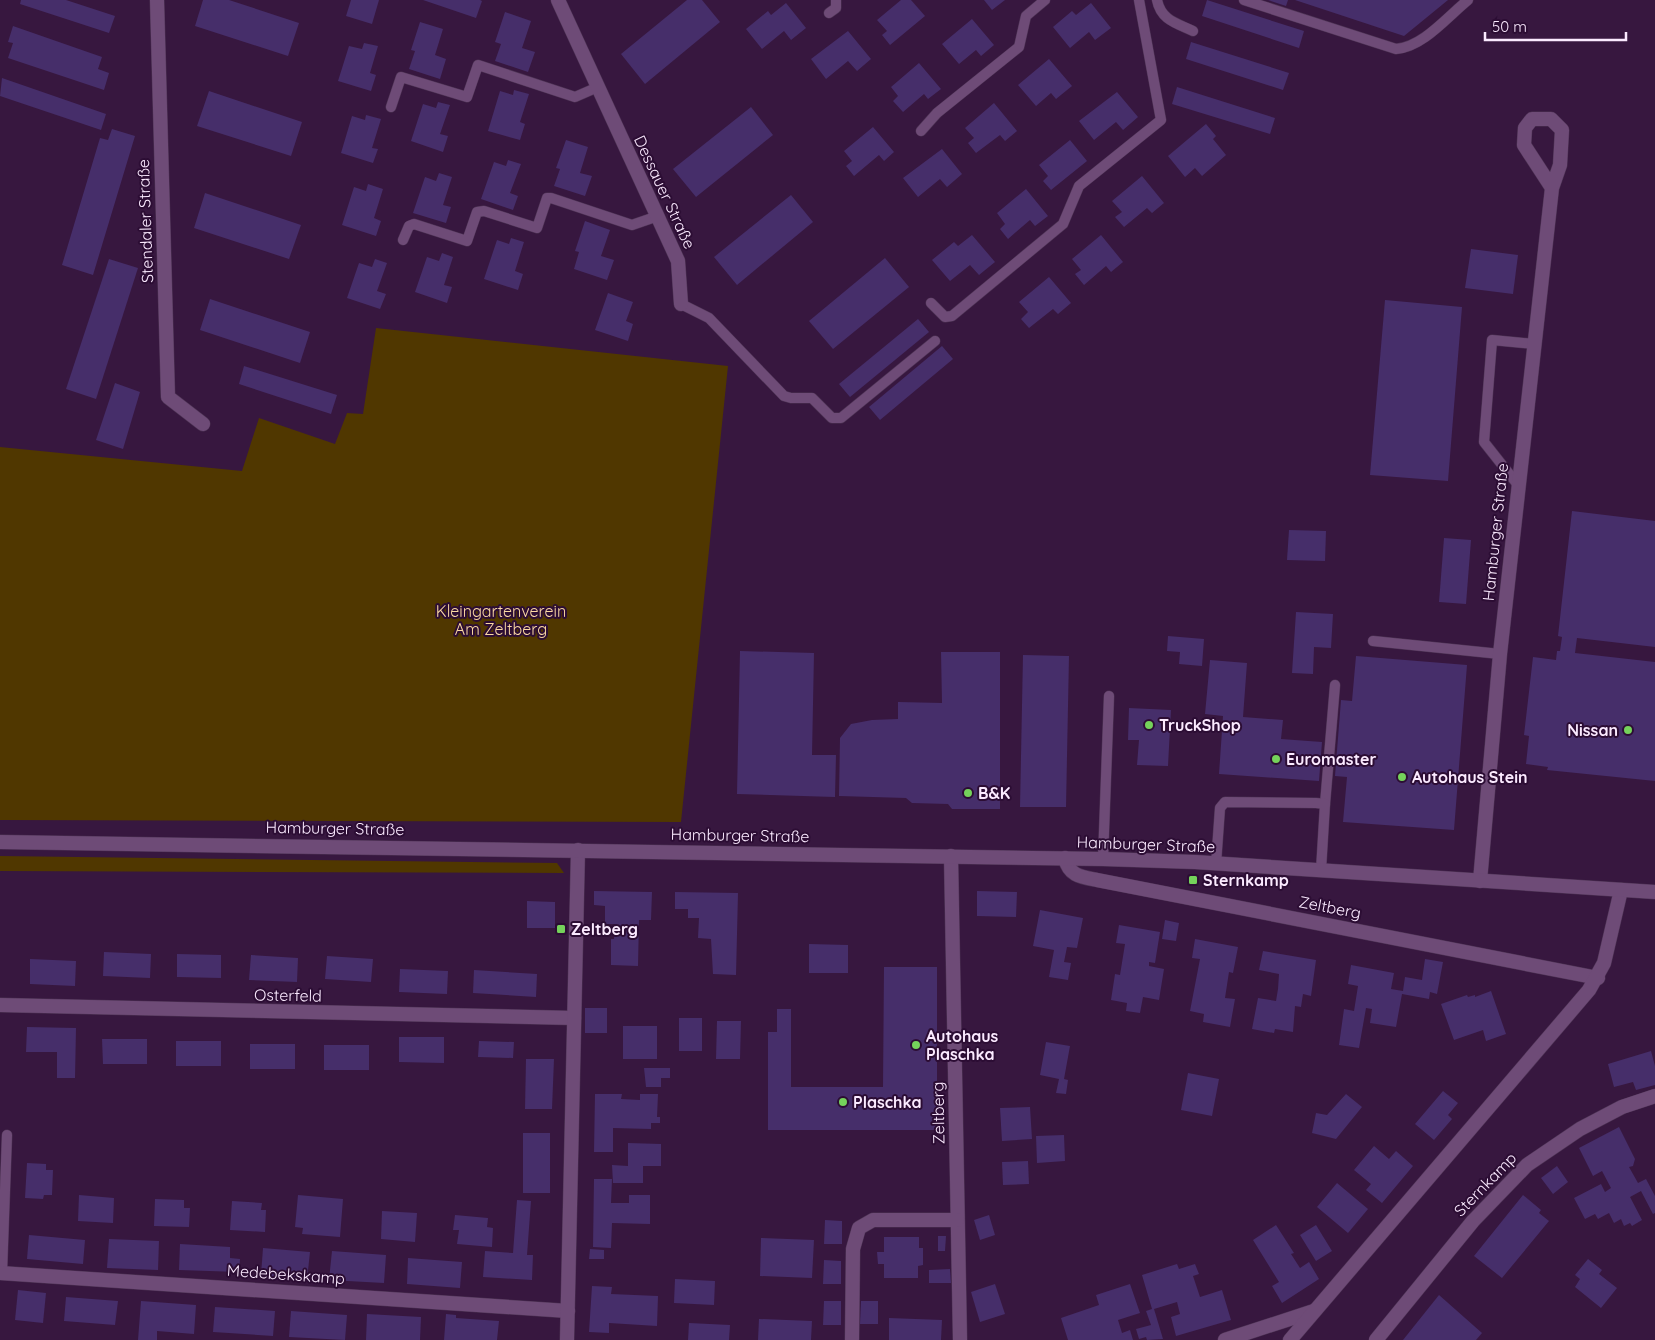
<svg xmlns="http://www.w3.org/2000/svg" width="1655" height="1340" viewBox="0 0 1655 1340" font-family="Quicksand,sans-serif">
<rect width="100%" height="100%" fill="#37173f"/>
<g fill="#503700">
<path d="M376,328L728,366L681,822L0,820V447L242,471L259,418L335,444L347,413L363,414Z"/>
<path d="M0,856L557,863L564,873L0,871Z"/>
</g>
<g fill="#462e6a">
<path d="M21,0H66L115,16L109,33L20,4Z"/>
<path d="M203,0H229L299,23L288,56L195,26Z"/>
<path d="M351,0H379L372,24L346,16Z"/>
<path d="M423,0H480L482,1L476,18Z"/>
<path d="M687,0H702L720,22L645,84L621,54Z"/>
<path d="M901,0H911L925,16L890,45L882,35L887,31L877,20Z"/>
<path d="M984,0H1005L992,10Z"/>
<path d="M1207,0L1304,31L1299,48L1202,16Z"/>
<path d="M1268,0H1288L1286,6Z"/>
<path d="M1295,0H1448L1404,36Z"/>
<path d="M786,3L806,28L791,40L784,31L762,49L746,29L768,11L771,15Z"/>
<path d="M1091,3L1111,28L1095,40L1089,32L1070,48L1053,27L1072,11L1076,15Z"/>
<path d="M505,12L531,21L522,48L535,52L528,72L495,61L501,44L495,42Z"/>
<path d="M972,19L994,45L981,56L976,50L959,64L942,44Z"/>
<path d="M420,22L443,29L435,55L446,59L440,79L409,69L415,51L411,50Z"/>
<path d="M13,26L102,57L98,69L109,73L104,90L8,58L13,43L8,42Z"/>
<path d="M848,31L871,59L857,71L848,61L826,79L811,59Z"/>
<path d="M1191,42L1289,73L1283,90L1186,59Z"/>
<path d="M364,43L378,46L370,73L376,75L371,91L338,81L349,46L362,49Z"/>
<path d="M1049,59L1072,86L1056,99L1051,93L1036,106L1018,85Z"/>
<path d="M919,63L941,89L928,99L924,94L903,112L893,101L898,96L891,87Z"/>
<path d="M2,78L106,114L101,130L0,96Z"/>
<path d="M1177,87L1275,118L1270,134L1172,104Z"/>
<path d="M514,90L529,94L520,122L525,124L520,140L488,131L500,91L513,95Z"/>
<path d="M209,91L302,122L291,156L197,126Z"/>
<path d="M1117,92L1138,117L1123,130L1116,122L1094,140L1079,121Z"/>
<path d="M438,102L450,105L440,134L448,136L443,152L411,141L423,104L436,108Z"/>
<path d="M994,103L1017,131L1005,141L1000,135L976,153L968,143L974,138L965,128Z"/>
<path d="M751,107L773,135L696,197L673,169Z"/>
<path d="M366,115L381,119L372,148L378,149L373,163L341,153L352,116L365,120Z"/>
<path d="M1206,124L1216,136L1213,139L1226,155L1202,176L1195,168L1185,177L1168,156Z"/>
<path d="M873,127L894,152L884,161L879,155L854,176L846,166L852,161L844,151Z"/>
<path d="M112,129L135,136L93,275L62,265L100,138L108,140Z"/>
<path d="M566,140L588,147L580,173L592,176L585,196L554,186L560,169L556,168Z"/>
<path d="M1070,140L1087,161L1051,190L1043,181L1048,176L1039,165Z"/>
<path d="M942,149L962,174L947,187L940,179L918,197L903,178Z"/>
<path d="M508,160L521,164L510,193L518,196L513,210L481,199L494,162L506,166Z"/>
<path d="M439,173L452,177L443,205L451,207L446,223L413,213L425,177L436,181Z"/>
<path d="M1142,176L1164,203L1152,213L1147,208L1124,227L1115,217L1122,212L1112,201Z"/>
<path d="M368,184L383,189L374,218L381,221L376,236L342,225L354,187L366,191Z"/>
<path d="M1026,189L1048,216L1035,226L1030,220L1008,239L1000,229L1005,224L997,213Z"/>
<path d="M205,193L301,225L289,259L194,228Z"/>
<path d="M791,195L813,222L737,285L714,257Z"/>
<path d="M585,221L610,230L601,256L614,260L607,280L574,269L579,252L575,251Z"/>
<path d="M972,235L995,262L979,275L970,265L950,281L932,260L954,242L958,246Z"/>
<path d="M1101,235L1123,262L1111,272L1106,266L1084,285L1075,274L1081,270L1072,259Z"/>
<path d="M511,238L524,242L515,271L523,274L518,290L484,279L497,240L509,244Z"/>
<path d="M1471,249L1518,255L1513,294L1465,288Z"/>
<path d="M442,253L453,257L444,285L452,287L447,303L415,292L427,257L439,261Z"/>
<path d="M885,258L909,287L833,349L809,321Z"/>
<path d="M109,259L138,268L96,399L66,389Z"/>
<path d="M375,259L387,263L377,291L386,294L380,309L347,298L359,263L372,267Z"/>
<path d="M1049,277L1071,303L1058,314L1053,309L1029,328L1021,319L1028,312L1019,302Z"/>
<path d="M608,293L633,302L626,321L633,324L628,341L595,330Z"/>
<path d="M210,299L310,332L300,363L200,330Z"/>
<path d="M1385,300L1462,307L1448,481L1370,475Z"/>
<path d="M918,319L929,332L850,397L839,384Z"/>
<path d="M942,346L953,359L880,420L869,407Z"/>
<path d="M244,366L337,395L331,414L239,384Z"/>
<path d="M115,383L140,392L123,449L96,440Z"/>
<path d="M1572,511L1655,521V647L1577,638L1575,653L1655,662V781L1547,770L1548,767L1526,764L1529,736L1524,735L1533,657L1556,660L1557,651H1560L1562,637L1558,636Z"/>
<path d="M1289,530L1326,531L1325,561L1287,560Z"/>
<path d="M1444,538L1471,540L1466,604L1439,602Z"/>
<path d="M1296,612L1333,614L1331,648L1314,647L1313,674L1292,673Z"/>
<path d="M1168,636L1204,639L1202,666L1179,664L1180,652L1167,651Z"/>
<path d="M740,651L814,653L812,755H836L835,797L737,794Z"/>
<path d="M941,652H1000V809H952L948,804L912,803L906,798L839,796L840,738L851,724L872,720L898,719V702L942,703Z"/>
<path d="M1023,655L1069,656L1066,807H1020Z"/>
<path d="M1356,656L1467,665L1454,830L1343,822L1347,777L1335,776L1341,700L1352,701Z"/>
<path d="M1210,660L1247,663L1243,717L1283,720L1281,739L1322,742L1319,781L1219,774L1223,716L1205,714Z"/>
<path d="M1129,708L1171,710L1168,766L1137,765L1139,740H1128Z"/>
<path d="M594,891L652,892L651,920H639L638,966L611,965V939H614L615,924H605V906L594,905Z"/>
<path d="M977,891L1017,892L1016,917L977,916Z"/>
<path d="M675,892L738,893L736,975L713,974L711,939L698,938L699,918H688V909H675Z"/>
<path d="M527,901L555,902V928H527Z"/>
<path d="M1040,910L1083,918L1077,948L1067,947L1064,962L1071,963L1068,980L1049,977L1054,950L1033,946Z"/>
<path d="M1165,920L1179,923L1176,941L1162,939Z"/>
<path d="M1119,925L1160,932L1155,963L1149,962V966L1164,969L1159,1000L1143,997L1140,1013L1126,1011L1127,1003L1111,1000L1115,974L1120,975L1125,944L1116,943Z"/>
<path d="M1195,939L1238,947L1233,973L1229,972L1225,998L1235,999L1230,1027L1203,1022L1204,1014L1190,1011L1200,959L1192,958Z"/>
<path d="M809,944L848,945V973H809Z"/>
<path d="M1263,951L1316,960L1311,996L1303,994L1301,1007L1295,1006L1293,1032L1275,1029L1274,1033L1252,1029L1258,998L1276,1001L1278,989L1279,974L1259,970Z"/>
<path d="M104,952L151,954L150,978L103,976Z"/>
<path d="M177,954L221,955V978L177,977Z"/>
<path d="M251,955L298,958L297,982L249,980Z"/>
<path d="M327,956L373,959L371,982L325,979Z"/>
<path d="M30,959L76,961L75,986L30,984Z"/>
<path d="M1425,959L1443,962L1437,994L1430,992L1429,999L1402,994L1396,1027L1370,1023L1372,1009L1366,1008L1359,1048L1339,1045L1344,1009L1354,1011L1358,986L1348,984L1351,965L1394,973L1391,989L1403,991L1405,977L1422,980Z"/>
<path d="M884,967H937V1130H768V1032H777V1009H791V1087H883Z"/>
<path d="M400,969L448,971L447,994L399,992Z"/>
<path d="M474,970L537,974L536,997L473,993Z"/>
<path d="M1491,991L1506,1034L1486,1041L1483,1030L1454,1040L1441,1004L1467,995L1468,997L1475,995V997Z"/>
<rect x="585" y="1008" width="22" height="25"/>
<rect x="679" y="1018" width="23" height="33"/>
<path d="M717,1021H741L740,1059H716Z"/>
<rect x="623" y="1026" width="34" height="33"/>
<path d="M27,1027L76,1028L75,1078H57V1052H26Z"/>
<path d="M399,1037H444V1063L399,1062Z"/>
<path d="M102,1039H147V1064H103Z"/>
<rect x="176" y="1041" width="45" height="25"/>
<path d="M479,1041L514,1042L513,1058L478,1057Z"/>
<path d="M1046,1042L1070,1046L1064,1079L1068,1080L1066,1094L1056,1093L1059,1079L1040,1075Z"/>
<rect x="250" y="1044" width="45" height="25"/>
<rect x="324" y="1045" width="45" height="25"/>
<path d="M1651,1051L1655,1066V1085L1636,1090L1633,1082L1614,1087L1608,1064Z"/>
<path d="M526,1059H554L552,1109H525Z"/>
<path d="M644,1068H670V1078H661V1087H646Z"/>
<path d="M1188,1073L1219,1079L1212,1116L1181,1110Z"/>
<path d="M1443,1091L1458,1103L1448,1115L1452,1119L1434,1140L1415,1124Z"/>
<path d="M595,1094H622L621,1099L640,1100V1094H658L657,1117H660V1123H651V1129L613,1128V1152H594Z"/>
<path d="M1346,1094L1362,1107L1336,1139L1312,1133L1316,1113L1327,1115Z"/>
<path d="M1030,1107L1032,1139L1002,1141L1000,1108Z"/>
<path d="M1619,1127L1635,1159L1633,1166L1629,1167L1638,1183L1646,1179L1655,1196V1213L1653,1214L1641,1191L1630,1197L1642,1220L1632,1226L1630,1223L1624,1226L1621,1219L1614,1223L1609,1213L1598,1219L1595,1214L1585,1219L1574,1198L1601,1184L1605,1192L1611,1188L1602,1171L1593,1176L1579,1148Z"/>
<rect x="523" y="1133" width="27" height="60"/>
<path d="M1064,1135L1065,1161L1037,1163L1036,1136Z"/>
<path d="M628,1143L661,1144V1166H643V1183H613L612,1165L628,1166Z"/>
<path d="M1374,1146L1389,1159L1396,1151L1413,1166L1382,1203L1366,1190L1371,1184L1354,1170Z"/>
<path d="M1028,1161L1029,1184L1003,1185L1002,1162Z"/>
<path d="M27,1163L46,1164V1170H53L52,1195H44L43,1199L25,1198Z"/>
<path d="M1557,1166L1568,1182L1553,1194L1541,1178Z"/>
<path d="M594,1179H612L611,1203H629V1195H650V1224L612,1223L611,1248L593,1247Z"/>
<path d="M1337,1183L1368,1209L1348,1233L1317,1207Z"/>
<path d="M79,1195L114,1198L113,1223L78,1221Z"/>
<path d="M298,1195L343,1199L340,1237L302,1234L303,1228L295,1227Z"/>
<path d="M1523,1195L1541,1210L1539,1213L1549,1221L1502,1278L1474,1256Z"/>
<path d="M155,1199L184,1200V1208H190L189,1227L154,1226Z"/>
<path d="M517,1200L531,1201L527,1255H533L532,1280L483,1277L485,1251L513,1253Z"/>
<path d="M232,1201L262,1203L261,1210H266L265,1232L230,1230Z"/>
<path d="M382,1211L417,1213L415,1242L381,1239Z"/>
<path d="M455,1215L488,1218L487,1227L493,1228L492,1247L457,1244L459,1230H453Z"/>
<path d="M989,1215L995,1235L980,1240L974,1220Z"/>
<path d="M825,1220L842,1221V1244H824Z"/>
<path d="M1276,1225L1294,1253L1291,1254L1300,1268L1309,1262L1319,1279L1282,1303L1272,1286L1279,1282L1253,1240Z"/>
<path d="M1316,1225L1332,1251L1316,1261L1300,1235Z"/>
<path d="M29,1235L85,1240L83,1264L27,1259Z"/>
<path d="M938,1236H946L945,1251H938Z"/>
<path d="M884,1237H919V1248H923V1265L918,1266V1278H884V1264H878L877,1252H884Z"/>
<path d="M761,1238L814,1240L812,1278L760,1276Z"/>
<path d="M109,1239L159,1241L158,1270L107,1268Z"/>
<path d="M180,1244L230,1247V1258L240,1259L239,1272L179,1270Z"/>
<path d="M263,1248L310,1252L307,1280L261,1275Z"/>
<path d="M590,1249L604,1250V1259H589Z"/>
<path d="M332,1251L386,1255L384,1283L329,1280Z"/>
<path d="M408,1258L462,1262L460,1288L407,1284Z"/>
<path d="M1588,1259L1602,1270L1599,1274L1617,1288L1601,1308L1575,1287L1580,1279L1575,1275Z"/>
<path d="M824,1260L841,1261V1284H823Z"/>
<path d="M1177,1264L1179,1269L1195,1264L1199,1274L1193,1276L1200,1297L1222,1290L1231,1320L1176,1336L1171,1317L1180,1314L1177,1302L1154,1309L1163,1339L1147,1340L1146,1337L1139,1339L1136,1329L1151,1325L1146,1311L1152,1309L1142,1275Z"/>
<path d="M950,1269L951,1283H929V1270Z"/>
<path d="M675,1279L715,1281L714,1305L674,1303Z"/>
<path d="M995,1284L1005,1314L980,1322L971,1292Z"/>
<path d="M1130,1284L1140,1313L1118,1320L1122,1333L1130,1330L1133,1340H1068L1061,1318L1099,1305L1096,1295Z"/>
<path d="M592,1286L612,1287L611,1294L658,1296L657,1326L609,1323V1333L589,1332Z"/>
<path d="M18,1290L46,1293L43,1323L15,1320Z"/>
<path d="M1439,1295L1482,1333L1476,1340H1403Z"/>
<path d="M66,1297L118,1301L115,1325L64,1321Z"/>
<path d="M141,1301L196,1305L194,1334L157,1331V1340H138Z"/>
<path d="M824,1301H841V1325H823Z"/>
<path d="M861,1301H878V1324H860Z"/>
<path d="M215,1307L275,1311L273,1336L213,1332Z"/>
<path d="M291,1311L347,1315L345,1340L289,1337Z"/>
<path d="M367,1314L421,1317L420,1340H366Z"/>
<path d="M446,1314L456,1315V1318L499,1321L497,1340H444Z"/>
<path d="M889,1318L942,1320L941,1340H889Z"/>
<path d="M759,1319L812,1321L811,1340H758Z"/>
<path d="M689,1323L730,1325L729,1340H688Z"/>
</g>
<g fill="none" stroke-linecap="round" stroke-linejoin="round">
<defs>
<g id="service">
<path d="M1157,0C1161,20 1176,23 1193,31"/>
<path d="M1244,0L1396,49C1423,47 1447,17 1468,0"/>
<path d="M829,13L836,8V0"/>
<path d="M391,107L401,77L467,97L478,65L575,97L598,87"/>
<path d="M921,131L937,113L1019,47L1026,16L1045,0"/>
<path d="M403,240L409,226L414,224L467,241L477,212L484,211L537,228L547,198H551L632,225L658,216"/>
<path d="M931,303L945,317L952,316L1063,224L1079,186L1161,120L1139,0"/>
<path d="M681,304L709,318L784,396L791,398H812L832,418H841L935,341"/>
<path d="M1518,485L1484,442L1492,340L1534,344"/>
<path d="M1373,641L1500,654"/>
<path d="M1325,804L1335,685"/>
<path d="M1103,859L1109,696"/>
<path d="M1216,864L1220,808L1225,802L1316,803L1325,804L1321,870"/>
<path d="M2,1273L7,1135"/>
</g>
<g id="minor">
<path d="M157,0L168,397L203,424"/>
<path d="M558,0L678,261L681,304"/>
<path d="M951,856L960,1340"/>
<path d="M1065,858C1069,876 1081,877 1097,880L1598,978"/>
<path d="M1480,881L1500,654L1552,188L1560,165L1562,130L1551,119H1532L1525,128L1524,145L1552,188"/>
<path d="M0,1005L574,1018"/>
<path d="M0,1273L568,1311"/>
<path d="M567,1340L578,850"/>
<path d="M852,1340L853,1249L859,1228L873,1220H957"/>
<path d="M1225,1340L1314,1311"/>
<path d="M1290,1340L1589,990L1604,963L1621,890"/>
<path d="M1376,1340L1473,1221L1527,1165L1580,1129L1622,1107L1655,1096"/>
</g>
<path id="secondary" d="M0,842L1103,859L1195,862L1655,892"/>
</defs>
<use href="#service" stroke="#4e3455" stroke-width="11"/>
<use href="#minor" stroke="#4e3455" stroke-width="15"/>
<use href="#secondary" stroke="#4e3455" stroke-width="15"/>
<use href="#service" stroke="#6e4b77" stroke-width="10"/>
<use href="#minor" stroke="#6e4b77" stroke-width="14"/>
<use href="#secondary" stroke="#6e4b77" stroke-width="14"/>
</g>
<g fill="#75d25b" stroke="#2c0d34" stroke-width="2">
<circle cx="1149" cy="725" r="5"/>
<circle cx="1628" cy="730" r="5"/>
<circle cx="1276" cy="759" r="5"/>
<circle cx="1402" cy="777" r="5"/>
<circle cx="968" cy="793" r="5"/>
<rect x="1188" y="875" width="10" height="10" rx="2.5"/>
<rect x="556" y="924" width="10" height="10" rx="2.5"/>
<circle cx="916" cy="1045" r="5"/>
<circle cx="843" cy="1102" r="5"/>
</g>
<g text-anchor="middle" stroke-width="4" stroke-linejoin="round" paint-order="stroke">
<g font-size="16" fill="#fbeaff" stroke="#2c0d34">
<text transform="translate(665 192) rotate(65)" y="6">Dessauer Straße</text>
<text transform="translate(145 221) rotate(-92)" y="6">Stendaler Straße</text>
<text transform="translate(1495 532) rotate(-84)" y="6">Hamburger Straße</text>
<text transform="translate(335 828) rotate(1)" y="6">Hamburger Straße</text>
<text transform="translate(740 835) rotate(1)" y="6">Hamburger Straße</text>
<text transform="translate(1146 844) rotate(2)" y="6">Hamburger Straße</text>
<text transform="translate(1330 907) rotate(11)" y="6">Zeltberg</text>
<text transform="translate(288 995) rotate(1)" y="6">Osterfeld</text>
<text transform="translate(938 1113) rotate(-91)" y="6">Zeltberg</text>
<text transform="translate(1485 1184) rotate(-46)" y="6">Sternkamp</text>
<text transform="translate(286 1274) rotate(4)" y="6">Medebekskamp</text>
</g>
<g font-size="16" fill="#fbd9a3" stroke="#2c0d34">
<text x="501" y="617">Kleingartenverein<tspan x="501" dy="18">Am Zeltberg</tspan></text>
</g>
<g font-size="16" font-weight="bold" fill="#fbeaff" stroke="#2c0d34" text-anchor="start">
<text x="1159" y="731">TruckShop</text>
<text x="1618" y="736" text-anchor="end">Nissan</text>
<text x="1286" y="765">Euromaster</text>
<text x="1412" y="783">Autohaus Stein</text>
<text x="978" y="799">B&amp;K</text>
<text x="1203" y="886">Sternkamp</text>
<text x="571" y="935">Zeltberg</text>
<text x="926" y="1042">Autohaus<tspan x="926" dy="18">Plaschka</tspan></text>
<text x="853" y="1108">Plaschka</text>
</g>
</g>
<path d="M1485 32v8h141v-8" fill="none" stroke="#fbeaff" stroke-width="2.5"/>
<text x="1492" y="32" font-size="15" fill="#fbeaff" stroke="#2c0d34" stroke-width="4" paint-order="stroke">50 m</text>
</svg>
